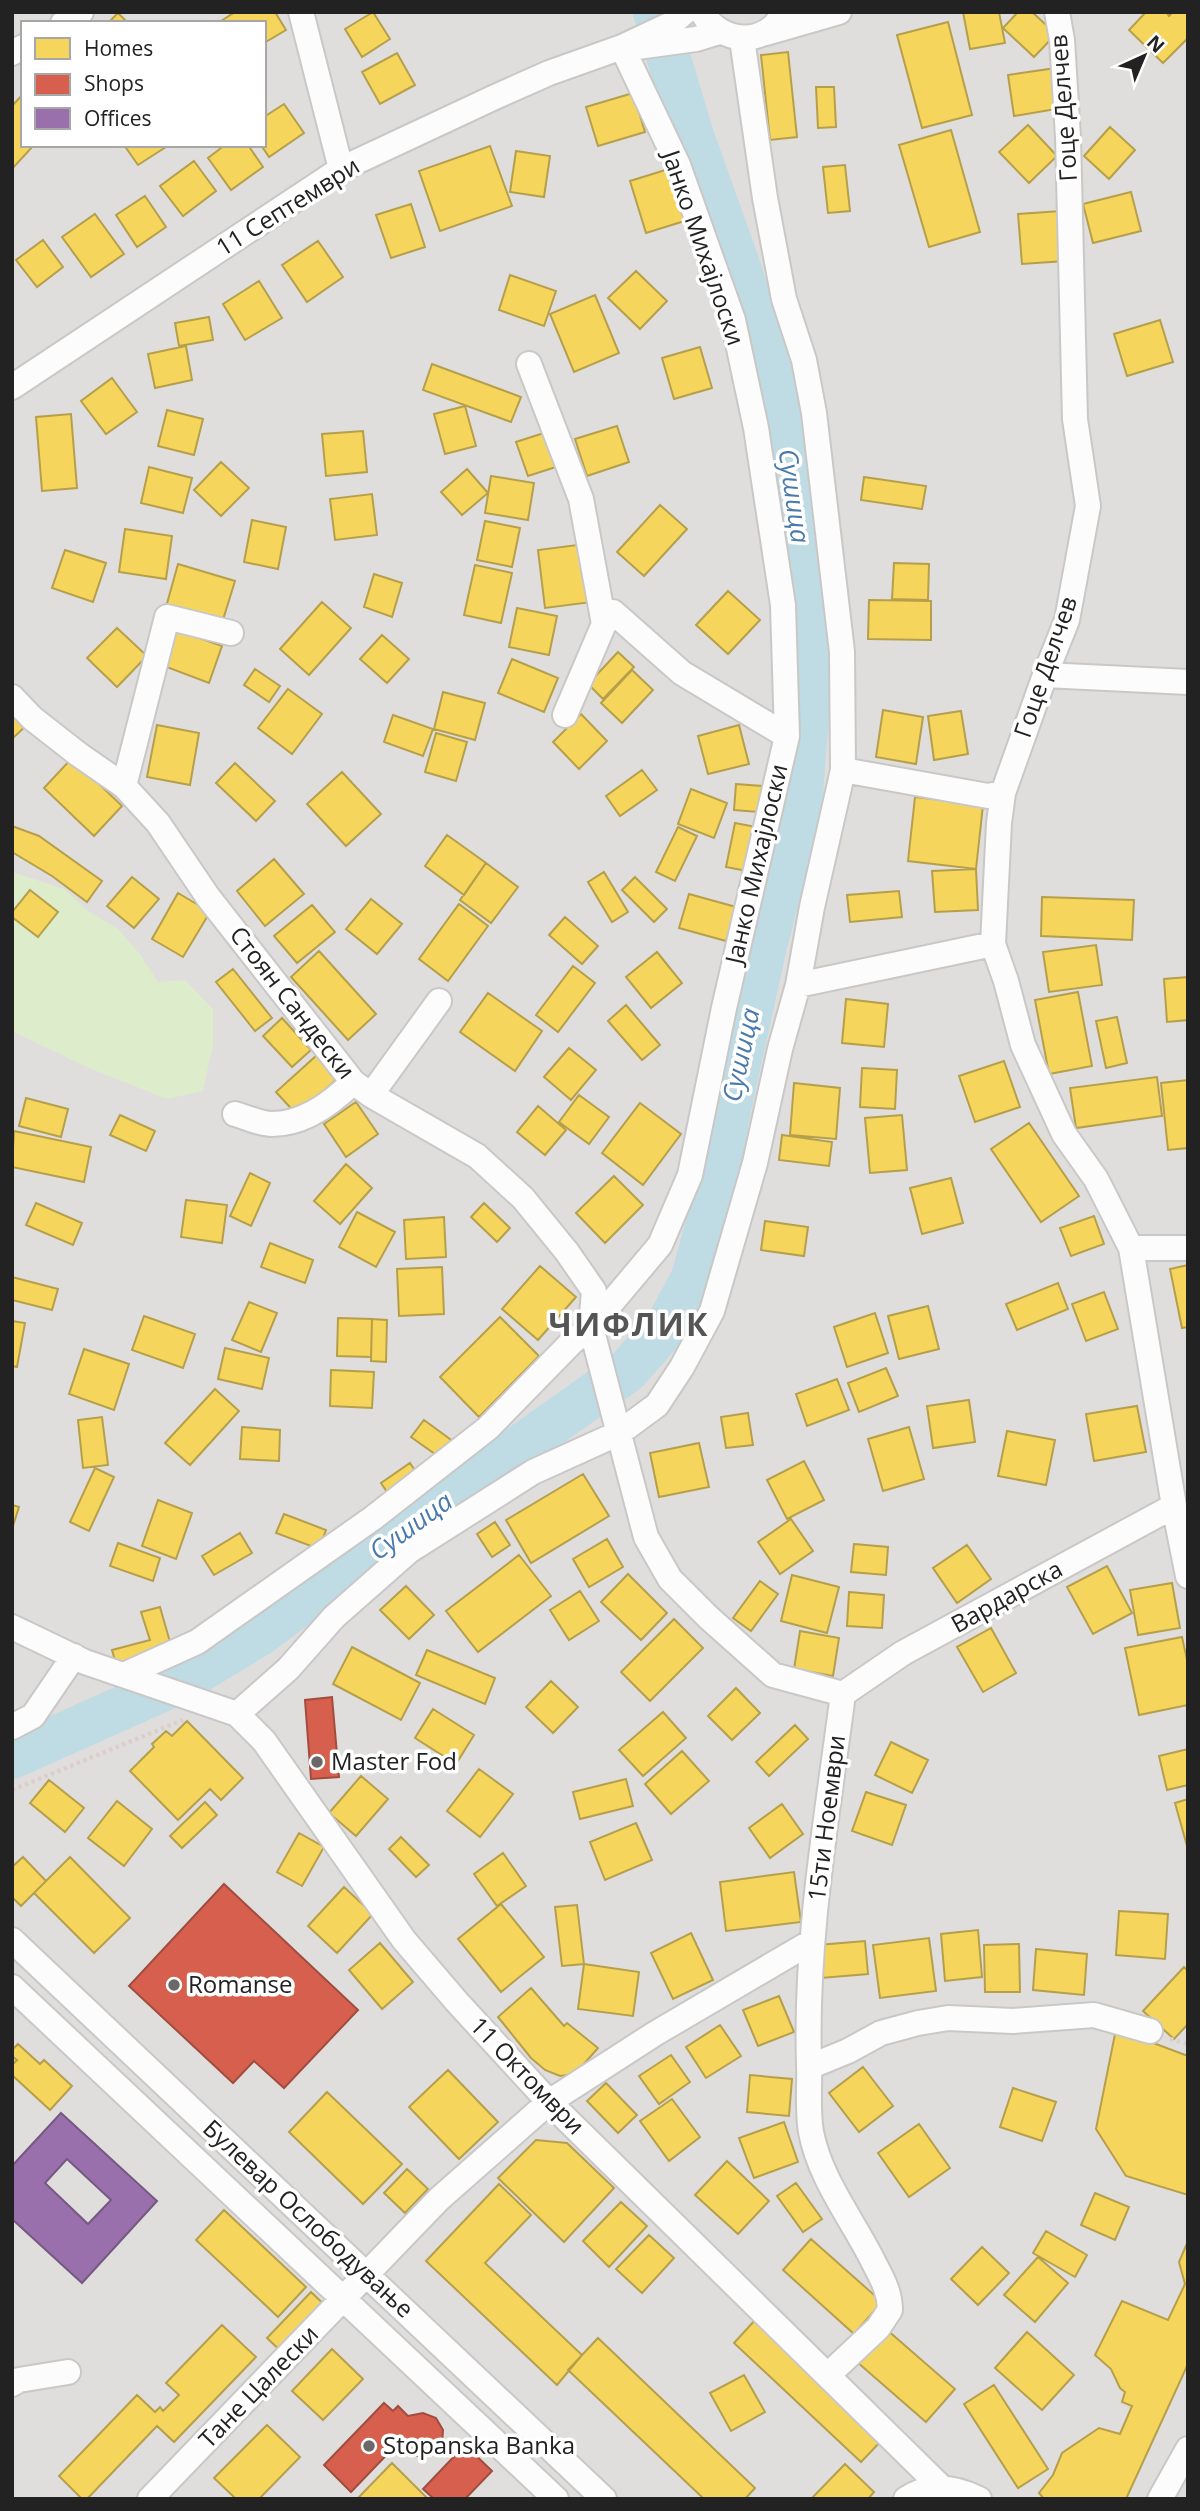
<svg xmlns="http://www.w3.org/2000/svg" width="1200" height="2511" font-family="'Open Sans',sans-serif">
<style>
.residential{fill:#dfdedc;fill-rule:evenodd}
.grass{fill:#ddeccb}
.parking{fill:#e0dfde}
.homes{fill:#f6d55c;stroke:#b69f4b;stroke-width:2}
.shops{fill:#d6604d;stroke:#a04d40;stroke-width:2}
.offices{fill:#9970ab;stroke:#755982;stroke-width:2;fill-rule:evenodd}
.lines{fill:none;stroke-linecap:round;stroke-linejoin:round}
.river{stroke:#bfdbe3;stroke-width:44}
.minor-casing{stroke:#c9c8c7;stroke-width:28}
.path{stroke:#dccecd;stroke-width:4.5;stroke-dasharray:3.5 3.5;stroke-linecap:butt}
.minor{stroke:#fdfcfc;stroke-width:24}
.poi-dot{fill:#6a6968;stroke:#fff;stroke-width:2.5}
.labels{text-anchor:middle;stroke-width:7;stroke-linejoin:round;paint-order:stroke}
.street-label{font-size:24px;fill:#222;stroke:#fff}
.poi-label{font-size:24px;fill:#222;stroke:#fff;text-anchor:start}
.water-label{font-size:26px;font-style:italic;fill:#4a7aab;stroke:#fff}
.district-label{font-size:32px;font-weight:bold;letter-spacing:2px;fill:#555;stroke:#fff}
</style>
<rect width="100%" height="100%" fill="#f0eeeb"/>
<path class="residential" d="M12 12H1188V2499H12ZM23 23H264V145H23Z"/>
<path class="grass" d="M12 872 64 889 88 911 118 929 139 953 158 982 185 980 213 1009V1044L203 1091 167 1099 89 1068 12 1031Z"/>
<path class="parking" d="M506 2471 536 2499H480Z"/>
<path class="homes" d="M235 12H275L286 30 264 43V23H218Z
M373 12 390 39 362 57 345 29Z
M963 12H999L1005 43 970 49Z
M1018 12H1032L1056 34 1034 57 1003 28Z
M1146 12H1166L1169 16 1173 12H1188V38L1163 63 1129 30Z
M118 13 128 23H108Z
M948 22 972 115 922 128 897 35Z
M788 52 797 137 770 140 761 55Z
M397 53 415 85 380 104 362 72Z
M1056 68 1062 108 1014 116 1008 75Z
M816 87H834L836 127 818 128Z
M633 93 645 132 598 146 586 107Z
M23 94V145H34L12 169V106Z
M284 104 304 133 269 157 261 145H264V117Z
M1028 125 1057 156 1029 183 999 152Z
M1110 127 1135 150 1109 179 1084 156Z
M951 130 980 232 929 247 899 145Z
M124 145H169L138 165Z
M225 145H248L263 167 231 190 208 158Z
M490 146 512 206 440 231 419 171Z
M516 151 550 156 544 197 510 192Z
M194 161 216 191 183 216 160 186Z
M845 165 850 211 828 213 823 167Z
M675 167 691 219 646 233 630 181Z
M1131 192 1141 231 1093 243 1083 204Z
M145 196 166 227 137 247 116 215Z
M411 204 425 247 391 258 376 215Z
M1061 211 1065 261 1022 264 1018 214Z
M95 214 124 254 91 277 62 237Z
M43 240 63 267 37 287 16 260Z
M318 241 343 277 307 302 282 265Z
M636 271 667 301 640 329 608 298Z
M510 275 556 291 544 326 499 310Z
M259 281 282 318 245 340 223 304Z
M595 295 619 353 574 372 550 314Z
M209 317 213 340 179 346 175 323Z
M1160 320 1173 362 1127 376 1114 334Z
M186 346 192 380 155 388 148 354Z
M700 347 712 388 674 399 662 358Z
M432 364 521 397 511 422 423 390Z
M112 378 137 412 106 434 81 401Z
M465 406 476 446 445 454 434 414Z
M167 410 203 419 194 455 158 446Z
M71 414 77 488 42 491 36 417Z
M617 426 629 462 587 476 575 439Z
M553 430 565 464 528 476 516 442Z
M363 431 367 472 326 476 322 434Z
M221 462 249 488 221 516 194 490Z
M149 467 192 478 183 513 141 503Z
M467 469 488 493 462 515 441 492Z
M491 476 534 483 528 520 485 513Z
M864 477 926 486 922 509 861 500Z
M372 494 377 535 335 540 330 499Z
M660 505 687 529 644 576 617 552Z
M252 520 286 527 278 569 244 562Z
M485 521 520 528 512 567 477 560Z
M125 529 172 536 166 579 119 572Z
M585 544 592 602 545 608 538 550Z
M65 550 106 563 93 602 52 588Z
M894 563 929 564 928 600 892 599Z
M178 564 235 581 222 623 166 607Z
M475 565 512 573 501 623 464 615Z
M374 574 402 583 392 617 364 607Z
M728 591 760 620 728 654 696 625Z
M869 600 931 601V640L868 639Z
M322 602 351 628 309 675 280 649Z
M517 608 557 616 549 655 509 647Z
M117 628 147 656 117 687 87 658Z
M177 630 222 646 209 683 164 666Z
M382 635 409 659 387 683 360 659Z
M618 652 634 667 603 699 588 684Z
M512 659 558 678 544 712 498 693Z
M255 669 280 686 269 702 244 685Z
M632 670 653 690 622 723 601 703Z
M288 689 322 714 292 754 258 728Z
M443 692 485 703 475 740 434 729Z
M12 706 29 723 12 739Z
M883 710 923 717 916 764 876 757Z
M961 711 968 754 934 760 928 716Z
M581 714 607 741 579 769 553 742Z
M393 715 433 729 423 756 384 742Z
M157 725 199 733 190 785 147 777Z
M739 725 749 764 708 774 698 736Z
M436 733 467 742 456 781 425 772Z
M72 758 122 806 94 836 44 788Z
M235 763 275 801 256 821 216 783Z
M642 770 657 790 620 816 606 796Z
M342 772 381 814 346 846 307 804Z
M736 784 762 786 759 812 734 810Z
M691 789 727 803 714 838 678 824Z
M915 797 983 805 976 869 908 861Z
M735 823 756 827 747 871 726 867Z
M12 826 39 836 102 881 87 902 52 876 12 852Z
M678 827 697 836 675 881 656 872Z
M447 835 486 863 464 895 425 866Z
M274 859 304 894 265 926 237 891Z
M486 863 518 887 491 923 460 900Z
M976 869 978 910 935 912 932 871Z
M604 872 628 912 612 922 588 882Z
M132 877 159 899 134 928 107 906Z
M635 877 667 909 654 922 622 890Z
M30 890 58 912 38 937 12 917V912Z
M899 891 902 917 850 922 847 895Z
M178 893 210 912 183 957 152 939Z
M689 894 736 907 726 941 679 928Z
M1042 897 1134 900 1132 940 1041 936Z
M371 899 402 924 377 954 346 929Z
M459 904 488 926 448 981 419 959Z
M312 905 335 932 297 963 274 936Z
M565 917 598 946 582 964 549 935Z
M1096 945 1102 985 1049 992 1043 952Z
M319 951 376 1014 348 1040 291 977Z
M657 952 682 983 651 1008 626 977Z
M573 966 595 983 558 1032 536 1015Z
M233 969 272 1018 255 1031 216 982Z
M1188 977V1020L1167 1022 1164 979Z
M1078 992 1092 1066 1049 1074 1035 1000Z
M488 993 542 1031 515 1071 460 1032Z
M846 999 888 1004 884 1047 842 1043Z
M626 1005 660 1045 642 1060 608 1021Z
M1117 1017 1127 1063 1106 1068 1096 1021Z
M282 1018 311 1050 292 1067 263 1036Z
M569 1048 596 1070 571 1100 544 1077Z
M317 1055 338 1078 297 1115 276 1092Z
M1004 1061 1020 1107 975 1122 959 1076Z
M862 1068 897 1070 895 1109 860 1107Z
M1157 1077 1162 1116 1076 1128 1070 1088Z
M1188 1080V1148L1168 1150 1161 1083Z
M794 1083 840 1088 836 1139 790 1135Z
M579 1095 609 1117 589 1144 559 1122Z
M26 1098 68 1109 61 1137 19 1126Z
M356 1102 378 1134 346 1157 324 1124Z
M640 1103 681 1134 643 1185 602 1153Z
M538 1106 566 1130 545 1155 517 1132Z
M120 1115 155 1131 146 1151 110 1135Z
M902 1115 907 1170 870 1173 865 1118Z
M1029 1123 1079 1196 1041 1222 991 1149Z
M14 1131 91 1147 84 1182 12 1167Z
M782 1135 832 1142 829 1166 779 1160Z
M346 1164 372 1188 340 1224 314 1201Z
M250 1173 270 1183 251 1226 230 1216Z
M614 1176 643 1205 605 1243 576 1213Z
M951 1178 963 1223 922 1234 910 1188Z
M186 1200 227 1205 222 1243 181 1237Z
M36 1203 82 1223 73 1245 26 1225Z
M484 1203 510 1228 497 1242 471 1217Z
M357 1212 395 1232 376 1267 339 1247Z
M1094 1216 1104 1244 1071 1256 1060 1228Z
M444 1217 446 1257 406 1259 404 1220Z
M765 1221 808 1227 804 1256 761 1250Z
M270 1243 313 1260 305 1283 261 1267Z
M1188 1265V1327L1182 1328 1170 1269Z
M540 1266 576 1297 538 1340 502 1309Z
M442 1267 444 1314 399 1316 397 1269Z
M12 1277 58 1289 52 1310 12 1300Z
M1058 1283 1068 1309 1017 1330 1006 1304Z
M1104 1292 1118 1329 1086 1341 1072 1304Z
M249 1302 277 1313 261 1352 232 1340Z
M928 1306 939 1349 899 1359 888 1316Z
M875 1313 888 1353 847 1367 834 1327Z
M144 1316 195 1334 183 1368 132 1350Z
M500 1317 539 1356 479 1417 440 1377Z
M338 1318 372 1319 371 1357 337 1356Z
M372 1319 387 1320 386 1362 371 1361Z
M12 1321 25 1323 17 1367 12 1366Z
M225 1348 269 1358 262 1389 218 1379Z
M84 1349 129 1364 114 1410 69 1394Z
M886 1368 898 1396 859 1412 848 1383Z
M331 1370 374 1372 372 1408 330 1406Z
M837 1379 849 1410 807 1426 796 1394Z
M215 1389 239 1411 190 1465 165 1443Z
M969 1400 975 1442 933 1448 927 1406Z
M1137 1406 1146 1452 1094 1461 1086 1414Z
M748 1413 753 1445 726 1448 721 1417Z
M102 1417 108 1465 83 1468 78 1420Z
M424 1420 454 1442 442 1459 411 1437Z
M242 1427 280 1430 279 1461 240 1459Z
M909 1427 924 1479 883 1491 868 1439Z
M1007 1431 1055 1440 1046 1485 998 1476Z
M699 1443 709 1487 659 1497 650 1453Z
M804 1461 824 1500 787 1519 767 1480Z
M410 1463 418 1475 389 1495 381 1483Z
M95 1468 114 1477 89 1531 70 1522Z
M583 1474 609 1516 531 1563 506 1520Z
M158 1500 192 1513 176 1559 142 1546Z
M12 1505 19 1507 12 1529Z
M284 1514 326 1530 319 1549 276 1533Z
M791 1519 813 1551 780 1574 758 1542Z
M495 1522 510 1545 492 1557 477 1534Z
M240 1533 252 1553 214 1575 202 1556Z
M607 1539 623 1567 589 1587 573 1559Z
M118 1543 160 1558 153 1581 110 1566Z
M854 1544 888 1547 886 1575 851 1572Z
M967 1545 991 1579 957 1603 933 1568Z
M519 1555 551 1596 478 1652 446 1611Z
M1107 1566 1132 1613 1093 1634 1067 1587Z
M628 1574 667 1613 641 1640 601 1602Z
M792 1575 839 1587 827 1633 781 1621Z
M760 1581 778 1594 751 1631 733 1618Z
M1172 1583 1180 1628 1138 1635 1130 1590Z
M406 1586 434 1615 409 1639 380 1610Z
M580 1591 599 1621 569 1640 550 1610Z
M849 1592 884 1595 882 1628 847 1626Z
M160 1607 172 1649 116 1664 112 1650 150 1640 141 1612Z
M674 1619 703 1648 650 1701 621 1672Z
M991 1628 1016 1673 983 1692 957 1647Z
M800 1631 839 1638 833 1676 794 1669Z
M1182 1637 1188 1664V1705L1139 1715 1125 1648Z
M352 1647 420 1683 401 1720 333 1684Z
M427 1650 495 1678 485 1704 416 1675Z
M551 1681 578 1707 553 1733 526 1707Z
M736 1688 760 1713 732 1740 708 1716Z
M433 1709 474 1735 456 1764 415 1738Z
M663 1712 686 1738 643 1776 619 1750Z
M187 1721 243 1778 221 1800 210 1789 178 1820 130 1771 154 1747 152 1744 166 1731 172 1736Z
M795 1725 808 1739 769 1776 756 1762Z
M891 1742 928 1760 912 1793 875 1775Z
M1188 1749V1785L1167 1790 1159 1756Z
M682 1751 709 1781 671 1814 645 1784Z
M479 1769 513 1794 480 1837 447 1811Z
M361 1776 388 1799 356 1836 329 1813Z
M626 1779 633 1806 580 1819 573 1792Z
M49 1780 84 1808 65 1832 30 1803Z
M866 1792 906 1805 892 1845 852 1831Z
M1188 1799V1846H1187L1175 1803Z
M117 1801 152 1829 124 1866 88 1838Z
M205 1802 217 1815 182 1848 170 1836Z
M782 1804 803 1834 770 1858 749 1828Z
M636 1823 652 1860 605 1880 590 1842Z
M299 1833 324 1847 302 1886 277 1872Z
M401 1837 429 1865 416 1877 389 1849Z
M503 1853 526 1886 497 1906 474 1874Z
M23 1857 46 1881 21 1906 12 1897V1867Z
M70 1857 130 1918 94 1953 34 1893Z
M794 1872 801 1922 726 1931 720 1882Z
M344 1887 373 1914 337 1953 308 1926Z
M501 1904 544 1957 501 1992 458 1939Z
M577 1905 584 1964 562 1966 555 1907Z
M1119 1911 1168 1914 1165 1959 1116 1955Z
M978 1930 982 1977 945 1981 941 1934Z
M691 1933 713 1980 673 1999 651 1953Z
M929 1938 936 1991 880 1998 873 1945Z
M865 1941 868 1974 821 1978 818 1945Z
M380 1943 413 1982 382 2009 349 1970Z
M1019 1944 1020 1992H985L984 1945Z
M1036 1949 1087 1954 1084 1995 1033 1990Z
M584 1964 639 1972 633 2016 578 2009Z
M1184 1967 1188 1971V2024L1174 2039 1143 2011Z
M531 1988 564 2026 567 2023 598 2048 575 2074 560 2076 545 2070 531 2058 498 2017Z
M779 1996 794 2032 758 2046 743 2010Z
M720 2025 741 2056 706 2078 686 2047Z
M1116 2029 1188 2056V2195L1126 2176 1096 2129Z
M18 2044 40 2064 44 2060 72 2086 50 2110 12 2075V2065L17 2060 12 2056V2050Z
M671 2055 690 2082 659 2104 639 2076Z
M863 2067 893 2106 859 2132 829 2093Z
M448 2070 498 2122 459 2159 409 2107Z
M750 2075 792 2079 789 2116 747 2112Z
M606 2083 637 2115 618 2133 587 2101Z
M1013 2088 1056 2102 1042 2141 1000 2127Z
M327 2092 402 2164 363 2204 289 2132Z
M672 2099 700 2137 669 2161 640 2121Z
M784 2122 798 2162 754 2178 739 2138Z
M919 2124 950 2168 909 2197 878 2153Z
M536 2140 567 2143 614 2188 564 2242 498 2178Z
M727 2161 769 2201 738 2234 695 2195Z
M407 2169 428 2189 405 2213 384 2193Z
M796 2183 822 2219 803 2232 777 2196Z
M499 2184 531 2215 485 2263 582 2355 557 2385 426 2261Z
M1095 2193 1129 2207 1115 2240 1081 2225Z
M621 2202 647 2226 609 2267 583 2241Z
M224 2210 306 2287 278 2317 196 2240Z
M1046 2231 1087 2255 1075 2277 1033 2253Z
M649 2235 674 2258 642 2293 616 2269Z
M811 2239 882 2302 854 2334 783 2270Z
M1188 2241V2364L1126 2499H1044L1039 2493 1053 2475 1062 2453 1099 2428 1120 2434 1132 2406 1122 2402 1125 2392 1120 2388 1111 2369 1095 2355 1122 2301 1168 2320 1185 2284 1179 2262Z
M982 2247 1009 2273 978 2305 951 2279Z
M1038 2257 1068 2283 1035 2322 1004 2295Z
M311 2292 330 2310 286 2356 267 2338Z
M756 2319 883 2439 861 2462 734 2343Z
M222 2325 256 2357 174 2442 157 2426 87 2499H82L59 2476 137 2395 155 2412 160 2407 163 2411 179 2395 166 2383Z
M886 2329 955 2389 926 2422 857 2362Z
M1027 2332 1074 2375 1042 2410 995 2368Z
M598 2338 755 2488 745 2499H704L568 2370Z
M332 2349 363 2379 323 2420 292 2391Z
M744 2375 765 2412 731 2431 710 2393Z
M994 2385 1048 2469 1018 2488 964 2404Z
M267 2425 300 2457 259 2499H236L214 2478Z
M392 2463 428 2499H357Z
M845 2464 874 2492 868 2499H811Z"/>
<path class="shops" d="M332 1697 339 1777 311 1779 305 1700Z
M224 1884 358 2010 284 2088 254 2061 233 2083 129 1986Z
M384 2403 393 2411 398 2406 408 2416 423 2413 436 2418 443 2430 442 2443 433 2454 421 2457 410 2454 398 2443 351 2492 324 2465Z
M465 2445 492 2471 465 2499H434L423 2489Z"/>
<path class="offices" d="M61 2113 157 2201 82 2283 12 2219V2166ZM67 2159 111 2200 88 2224 45 2183Z"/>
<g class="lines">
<path class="river" d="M12 1757 180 1682 258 1635 344 1571 627 1371 667 1326 693 1278 710 1215 729 1109 764 950 800 808 811 663 806 581 783 418 742 276 692 136 655 12"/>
<defs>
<path id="minor" d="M301 12 341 169
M702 12C720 44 766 48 784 12
M1057 12 1062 40 1068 137 1075 419 1088 506 1067 620 1045 675 1003 793 999 823 993 944 1006 981 1023 1045 1064 1134 1096 1179 1131 1248 1174 1506 1188 1576
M63 23 81 12
M766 33 839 12
M637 47 696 39 719 32
M12 53 23 47
M529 364 581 499 604 624
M12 387 341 169 495 97 549 73 622 47 671 24 685 12
M1045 675 1188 682
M12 697 32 718 78 754 124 786 158 823 208 897 353 1082 371 1095 477 1156 523 1198 567 1252 594 1291 591 1327 646 1537 670 1579 708 1617 773 1675 843 1694
M565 715 604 624 613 612 682 673 787 736
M843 770 988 796 1003 793
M124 786 167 617 231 633
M798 985 993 944
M371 1095 439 1001
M235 1114C246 1117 260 1124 272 1124 303 1124 332 1103 353 1082
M1131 1248H1188
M12 1627 85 1662 237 1714 264 1741 404 1940 457 2002 549 2102 941 2487
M126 1674 197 1642 373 1518 488 1428 571 1343 591 1327 660 1245 690 1175 724 1008 787 736 783 605 756 428 733 320 678 165 622 47
M843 1694 903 1653 1174 1506
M237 1714 288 1669 334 1617 409 1551 533 1472 619 1433 657 1405 682 1367 712 1311 755 1163 780 1049 798 985 812 907 843 770 842 652 814 413 804 360 784 299 765 198 742 39
M12 1727 33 1716 74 1656
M12 1940 604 2499
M12 1987 556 2499
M809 2067 848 2051 881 2033 918 2023 948 2018 1013 2021 1094 2015 1150 2031
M828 2375 878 2328 890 2310C890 2291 881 2277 873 2261 852 2219 820 2179 811 2132 807 2109 810 2087 809 2064 805 1940 827 1817 843 1694
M12 2384 19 2380 68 2372
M150 2499 439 2199 549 2102 656 2033 811 1942
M906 2499C930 2483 955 2487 979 2499
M1160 2499 1188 2449"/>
</defs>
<use href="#minor" class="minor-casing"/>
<path class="path" d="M12 1790 183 1720
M1170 2039 1188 2044"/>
<use href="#minor" class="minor"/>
</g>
<g class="poi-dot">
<circle cx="317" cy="1762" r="7"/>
<circle cx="174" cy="1985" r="7"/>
<circle cx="369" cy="2446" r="7"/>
</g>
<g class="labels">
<g class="street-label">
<text transform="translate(1064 108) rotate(-94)" y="8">Гоце Делчев</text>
<text transform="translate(288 207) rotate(-32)" y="8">11 Септември</text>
<text transform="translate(703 248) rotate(71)" y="8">Јанко Михајлоски</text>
<text transform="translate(1046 667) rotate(-71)" y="8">Гоце Делчев</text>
<text transform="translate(757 864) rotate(-77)" y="8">Јанко Михајлоски</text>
<text transform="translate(292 1003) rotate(52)" y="8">Стоян Сандески</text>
<text transform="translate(1007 1597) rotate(-29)" y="8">Вардарска</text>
<text transform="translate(827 1818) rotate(-83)" y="8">15ти Ноември</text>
<text transform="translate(527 2076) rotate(46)" y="8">11 Октомври</text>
<text transform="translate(308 2219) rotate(43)" y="8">Булевар Ослободување</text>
<text transform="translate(259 2387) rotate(-46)" y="8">Тане Цалески</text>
</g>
<g class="poi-label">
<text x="331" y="1770">Master Fod</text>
<text x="188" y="1993">Romanse</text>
<text x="383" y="2454">Stopanska Banka</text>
</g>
<g class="water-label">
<text transform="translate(794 496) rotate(82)" y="9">Сушица</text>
<text transform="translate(741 1055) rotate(-78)" y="9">Сушица</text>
<text transform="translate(411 1526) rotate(-36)" y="9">Сушица</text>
</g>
<g class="district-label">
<text x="629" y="1336">ЧИФЛИК</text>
</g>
</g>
<rect width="1200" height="2511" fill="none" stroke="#222222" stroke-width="28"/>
<rect x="21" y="21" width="245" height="126" fill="#ffffff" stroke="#a7a7a7" stroke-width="2"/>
<rect x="35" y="38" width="35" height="21" fill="#f6d55c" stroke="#a7a7a7" stroke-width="2"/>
<text x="84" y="56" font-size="21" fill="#222222">Homes</text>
<rect x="35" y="74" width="35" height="21" fill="#d6604d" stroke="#a7a7a7" stroke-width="2"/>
<text x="84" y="91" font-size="21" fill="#222222">Shops</text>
<rect x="35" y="108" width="35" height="21" fill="#9970ab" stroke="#a7a7a7" stroke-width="2"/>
<text x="84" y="126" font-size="21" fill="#222222">Offices</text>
<g transform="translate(1144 56) rotate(44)" stroke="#ffffff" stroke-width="5" paint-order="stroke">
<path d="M0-5L12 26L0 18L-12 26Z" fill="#222222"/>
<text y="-10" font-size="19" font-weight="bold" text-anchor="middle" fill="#222222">N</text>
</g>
</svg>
